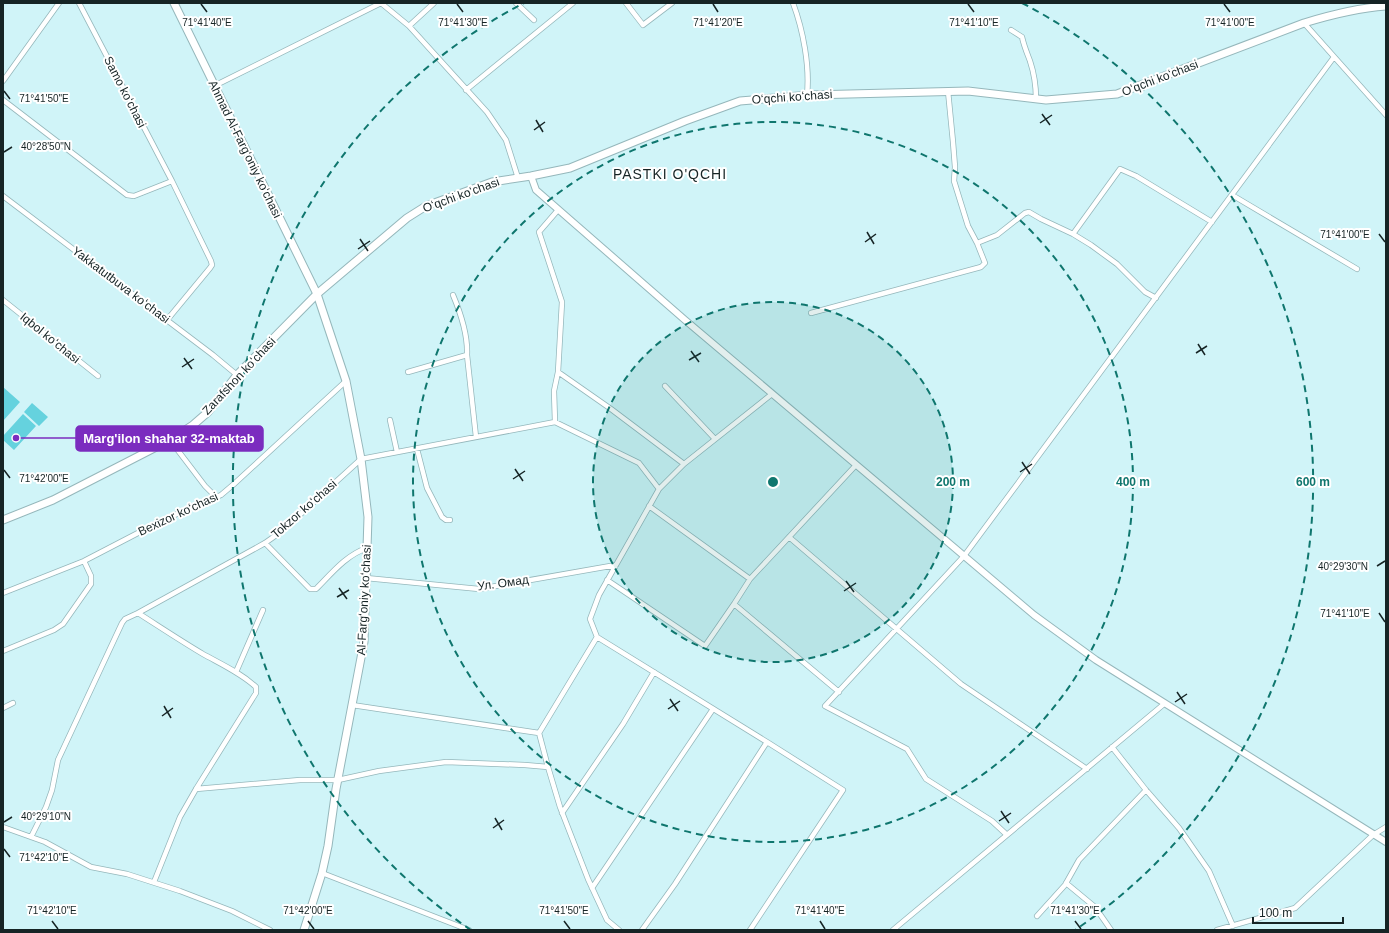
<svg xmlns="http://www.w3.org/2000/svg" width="1389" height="933" font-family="Helvetica,sans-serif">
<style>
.green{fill:#65d2de}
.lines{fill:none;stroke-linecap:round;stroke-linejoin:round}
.minor-casing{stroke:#95b7bb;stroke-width:6}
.tertiary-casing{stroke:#95b7bb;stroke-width:8}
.secondary-casing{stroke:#95b7bb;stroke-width:9}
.primary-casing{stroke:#95b7bb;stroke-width:9}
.minor{stroke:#fff;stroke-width:4.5}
.tertiary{stroke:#fff;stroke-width:6}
.secondary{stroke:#fff;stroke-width:7}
.primary{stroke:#fff;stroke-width:7}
.ticks{fill:none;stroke:#162425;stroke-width:1.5}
.ring{fill:none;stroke:#0f766e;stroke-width:2;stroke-dasharray:7 5}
.labels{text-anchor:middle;stroke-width:4;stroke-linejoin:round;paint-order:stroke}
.street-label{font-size:12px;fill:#162425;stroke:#fff}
.quarter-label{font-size:14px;letter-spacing:1px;fill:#162425;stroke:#fff}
.ticks-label{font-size:10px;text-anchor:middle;fill:#162425;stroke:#fff;stroke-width:4;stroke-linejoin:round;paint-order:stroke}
.centre{fill:#0f766e;stroke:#fff;stroke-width:2}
.ring-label{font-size:12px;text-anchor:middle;font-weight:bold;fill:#0f766e;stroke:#fff;stroke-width:4;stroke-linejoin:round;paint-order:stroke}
.leader{fill:none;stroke:#7b2cbf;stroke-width:1.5}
.callout-dot{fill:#7b2cbf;stroke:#fff;stroke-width:1.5}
.callout{fill:#7b2cbf;stroke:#7b2cbf;stroke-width:1.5}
.callout-label{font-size:13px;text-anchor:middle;font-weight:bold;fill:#fff}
</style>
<rect width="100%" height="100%" fill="#d0f4f8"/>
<path class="green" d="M3 387 20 402 3 421Z
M32 403 48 417 39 426 24 412Z
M23 414 36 426 14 450 3 440V436Z"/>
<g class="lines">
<defs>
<path id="minor" d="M79 3 172 181 211 261 212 265 210 268 167 320
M381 3 409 26 434 3
M516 3 534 20
M626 3 643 25 672 3
M793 3C803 30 810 66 807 95
M1304 23 1386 115
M409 26 487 112 506 140 518 178
M1011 30 1022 37C1024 46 1027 53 1030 61 1034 73 1036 86 1036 99
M3 81 59 3
M214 86 381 3
M466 90 573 3
M948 91 953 142 955 167 954 181 968 226 977 243 997 235 1025 213 1029 212 1041 219 1073 234 1091 245 1117 264 1145 292 1156 298
M3 100 127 195 134 196 172 181
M1232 195 1357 269
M3 196 213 355 237 375
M1073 234 1120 169 1136 176 1212 222
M3 300 98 376
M811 313 981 267 985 263 977 243
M467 355 476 437
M408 372 467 355C468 335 461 314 453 295
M558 372 562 302 539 232 558 210
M665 386 715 439
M390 420 397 452
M555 422 554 391 558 372 611 409 684 464
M170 440 205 486 216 497
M417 449 427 488 442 517 446 520H450
M649 506 750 579 856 465
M789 537 961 684 1087 769
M265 543 310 589H316C331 574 346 555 367 548
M366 578 479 589 616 565
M607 580 705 646 734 604 750 579
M3 593 84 561 163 520 221 495 234 484 346 381
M734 604 839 692
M138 613C160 627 181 641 203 654 221 664 241 673 256 687V693L196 789 180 817 154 882
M597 637 767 742
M3 651 54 630 63 624 91 584V576L84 561
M236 672 263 610
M352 705 539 733
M3 708 13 703
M1112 747 1146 790 1179 828 1209 871 1233 926
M548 767 560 807 588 879 607 920 619 930
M196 789 300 780H338L379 771 446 762 525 765 548 767 539 733 597 637 590 619 599 595 659 489 684 464 772 394
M562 813 623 724 654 672
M3 827 45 842 91 867 127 874 180 891 232 911 270 930
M1007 835 992 821 926 779 907 749 825 706 964 556 1334 57
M31 837 46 807 52 790 58 760 122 623 125 619 138 613 265 543 282 531 361 459 555 422 639 463 659 489
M322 873 469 930
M1066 883 1095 907 1111 930
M592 888 713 709
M1037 916 1065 885 1079 860 1146 790
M642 930 675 884 767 742 843 790 750 930
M893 930 1164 704
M1217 930 1295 908 1373 835 1386 827"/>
<path id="tertiary" d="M531 176 536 190 685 320 1034 615 1096 660 1386 842"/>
<path id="secondary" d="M3 520 53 500 170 440 193 425 208 412 237 375 317 294 407 218 426 206 492 182 531 176 570 168 685 121 740 101 810 95 968 91 1046 100 1117 94 1304 23C1330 15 1358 8 1386 6"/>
<path id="primary" d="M174 3 317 294 346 381 361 459 368 517 364 642 336 789 328 846 322 873 304 930"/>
</defs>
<use href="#minor" class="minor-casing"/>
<use href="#tertiary" class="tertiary-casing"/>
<use href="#secondary" class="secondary-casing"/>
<use href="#primary" class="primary-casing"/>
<use href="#minor" class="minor"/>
<use href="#tertiary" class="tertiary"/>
<use href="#secondary" class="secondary"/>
<use href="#primary" class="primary"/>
</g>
<path class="ticks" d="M201 4 207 12M457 4 463 12M713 4 718 12M968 4 974 12M1224 4 1230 12M4 91 10 99M1042 114 1050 125M536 120 543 132M1040 123 1052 115M534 130 545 122M4 152 12 147M867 232 874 244M1379 234 1385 242M360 239 368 251M865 242 876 234M358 249 370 241M1198 344 1205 355M691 351 699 362M1196 353 1207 346M184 358 192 369M689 360 701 353M182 367 194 359M1022 462 1030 474M515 469 523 481M4 470 10 478M1020 472 1032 464M513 479 525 471M1377 566 1385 561M846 581 854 592M339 588 347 599M844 591 856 583M337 597 349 590M1379 613 1385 622M1177 692 1185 704M670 699 678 711M1175 702 1187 694M164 706 171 718M668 709 680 701M162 716 173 708M1001 811 1009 823M495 818 502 830M999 821 1011 813M4 822 12 817M493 828 504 820M4 849 10 857M52 921 58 929M308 921 314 929M564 921 570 929M820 921 825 929M1075 921 1081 929"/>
<circle cx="773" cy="482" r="180" fill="#0f766e" fill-opacity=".12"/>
<g class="ring">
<circle cx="773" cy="482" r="180"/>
<circle cx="773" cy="482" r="360"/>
<path d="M471 930A540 540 0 0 1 524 3M1022 3A540 540 0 0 1 1075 930"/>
</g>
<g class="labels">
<g class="street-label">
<text transform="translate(1160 78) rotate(-21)" y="4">Oʻqchi koʻchasi</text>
<text transform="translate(125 92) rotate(63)" y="4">Samo koʻchasi</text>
<text transform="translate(792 97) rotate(-4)" y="4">Oʻqchi koʻchasi</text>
<text transform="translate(245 149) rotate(64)" y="4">Ahmad Al-Fargʻoniy koʻchasi</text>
<text transform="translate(461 195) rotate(-20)" y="4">Oʻqchi koʻchasi</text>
<text transform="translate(121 285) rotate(37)" y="4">Yakkatutbuva koʻchasi</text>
<text transform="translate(50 338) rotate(39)" y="4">Iqbol koʻchasi</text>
<text transform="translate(239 376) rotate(-47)" y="4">Zarafshon koʻchasi</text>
<text transform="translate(304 509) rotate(-41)" y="4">Tokzor koʻchasi</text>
<text transform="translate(178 514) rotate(-25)" y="4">Bexizor koʻchasi</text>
<text transform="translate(503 583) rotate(-8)" y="4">Ул. Омад</text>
<text transform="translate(364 600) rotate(-87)" y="4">Al-Fargʻoniy koʻchasi</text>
</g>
<g class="quarter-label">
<text x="670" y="179">PASTKI O'QCHI</text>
</g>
</g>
<g class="ticks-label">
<text x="207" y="26">71°41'40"E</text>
<text x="463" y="26">71°41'30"E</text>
<text x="718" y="26">71°41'20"E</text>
<text x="974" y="26">71°41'10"E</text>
<text x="1230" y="26">71°41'00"E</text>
<text x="44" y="102">71°41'50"E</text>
<text x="46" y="150">40°28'50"N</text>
<text x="1345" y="238">71°41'00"E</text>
<text x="44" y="482">71°42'00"E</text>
<text x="1343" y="570">40°29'30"N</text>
<text x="1345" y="617">71°41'10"E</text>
<text x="46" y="820">40°29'10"N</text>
<text x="44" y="861">71°42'10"E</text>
<text x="52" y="914">71°42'10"E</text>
<text x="308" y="914">71°42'00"E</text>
<text x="564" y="914">71°41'50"E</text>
<text x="820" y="914">71°41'40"E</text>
<text x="1075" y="914">71°41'30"E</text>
</g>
<circle cx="773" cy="482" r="6" class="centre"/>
<g class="ring-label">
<text x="953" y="486">200 m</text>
<text x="1133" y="486">400 m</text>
<text x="1313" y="486">600 m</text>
</g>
<path class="leader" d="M16 438L76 438"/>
<circle class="callout-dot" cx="16" cy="438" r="4"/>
<rect class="callout" x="76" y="426" width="187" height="25" rx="4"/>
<g class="callout-label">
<text x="169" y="443">Marg'ilon shahar 32-maktab</text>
</g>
<rect width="1389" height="933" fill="none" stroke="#162425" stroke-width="8"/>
<path d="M1253 917v6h90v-6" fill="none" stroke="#162425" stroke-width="2"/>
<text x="1259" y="917" font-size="12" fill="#162425" stroke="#ffffff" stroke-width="3" paint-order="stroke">100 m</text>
</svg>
